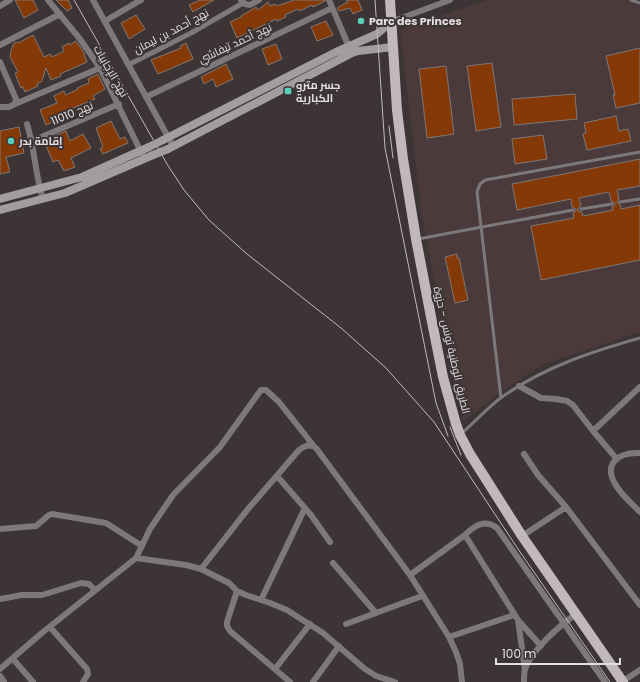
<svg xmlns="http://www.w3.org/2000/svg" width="640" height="682" font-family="Poppins,Cairo,sans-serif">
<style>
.built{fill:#4b3a3c}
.building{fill:#853907;stroke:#817873;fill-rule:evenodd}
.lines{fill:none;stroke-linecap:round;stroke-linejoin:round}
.service{stroke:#7c787b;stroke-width:3}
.pedestrian{stroke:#7c787b;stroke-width:5}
.minor{stroke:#7c787b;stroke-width:6}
.secondary{stroke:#a39ca0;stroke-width:8}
.primary{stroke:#c0b8bd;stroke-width:10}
.tram{stroke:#c2bbbb;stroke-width:1}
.secondary-bridge{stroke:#a39ca0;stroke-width:8}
.poi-dot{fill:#5bcebc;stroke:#3d3435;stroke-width:1.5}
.labels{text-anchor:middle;stroke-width:4;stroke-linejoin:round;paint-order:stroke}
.poi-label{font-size:11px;font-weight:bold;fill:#e4dede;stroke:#3d3435;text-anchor:start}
.street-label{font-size:11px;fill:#e4dede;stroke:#3d3435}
</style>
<rect width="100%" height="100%" fill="#3d3435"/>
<path class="built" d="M487 0H629L640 2V332L541 365 495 396 463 422 422 217 400 30Z"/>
<path class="building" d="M15 0H33L38 10 24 18Z
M56 0H68L72 8 67 11Z
M200 0H214L193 12 189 5Z
M294 0H325V1L313 7 312 5 300 11 298 9 285 15 286 17 277 21 276 19 237 38 230 22 241 17V16L256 7 258 10 268 2 270 6 275 4 277 6Z
M346 0H358L362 10 353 14 350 8 339 11 337 8 348 2Z
M136 15 145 29 129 39 121 23Z
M326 21 333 35 317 41 311 27Z
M33 35 44 57 51 54 52 57 64 51 62 47 69 43 70 45 76 41 85 54 84 55 87 62 60 74 61 76 51 80 46 68 42 81 37 84 38 86 25 92 23 87 21 88 18 81 15 73 18 72 10 57 11 50 14 43 17 42 18 43Z
M186 43 193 59 158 74 151 60 181 48 180 46Z
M276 44 282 59 268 65 262 49Z
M640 48V103L616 108 613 95H615L606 56Z
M492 63 501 127 476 131 467 66Z
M226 64 233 79 216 87 213 79 204 84 201 77Z
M446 66 454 134 427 138 419 69Z
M98 74 105 89 93 96 95 99 73 108 65 113 66 116 46 125 40 110 57 103 54 96 64 91 66 95 78 89 77 88 89 83 88 79Z
M575 94 577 119 514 125 512 99Z
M616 116 619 131 628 129 631 141 587 150 583 134 586 133 584 123Z
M111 121 120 139 125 137 128 143 103 154 100 149 103 147 96 128Z
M19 127 24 153 6 157 10 172 0 174V131Z
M66 131 70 141 83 134 91 148 71 158 75 167 64 171 58 160 53 162 44 141Z
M543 135 547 159 515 164 512 139Z
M640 159V186L617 190 619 199 617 202 620 205 621 209 640 205V260L541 280 531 226 574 218 573 213 576 211V209L572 207 571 199 517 210 512 184ZM609 192 611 201 615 203V205L612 207 613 210 583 216 582 212 578 211V208L581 206 579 198Z
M457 254V258H459L468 300 455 303 445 257Z"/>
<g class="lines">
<path class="service" d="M631 0 640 3
M620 202 640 199
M581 209 612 204
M418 239 573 210
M501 398 477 192 480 184 485 180 640 152
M461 434C475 422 488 407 502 397 544 367 591 352 640 338"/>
<path class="pedestrian" d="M128 65 191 33 243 3"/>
<path class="minor" d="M48 0 80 39 100 68 142 154
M93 0 173 146
M241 0 245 4 250 5 259 0
M329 0 349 47
M0 6 10 0
M105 21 141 0
M391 22 450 0
M0 45 60 14
M0 62 16 99 15 104 9 107H0
M146 97 332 8
M15 104 100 68
M27 124C35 149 35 175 43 199
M32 141 119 104
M519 386 541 398 556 399 567 401 573 405 593 431
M640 453C617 452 602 465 617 487 623 496 632 504 640 512
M524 454 538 475 566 507
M616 458 593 431 640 387
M277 476 311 515 330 542
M0 529 36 526 49 515 52 514 106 523 142 546
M465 535C475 525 485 519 497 528L605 682
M522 536 566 507 640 605
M136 558 186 565 201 569 229 583 237 591 246 595 270 603 287 610 323 633 365 669 376 676 395 682
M333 563 376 613
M201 569 248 509 299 450C304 446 310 443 316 448L410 575 449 637 456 652 460 664 462 682
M410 575 465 535 518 620 541 646
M237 591 227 622V626L230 631 290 682
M0 599 22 595H42L81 583 89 584 95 590
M261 600 305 508
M518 620 525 670
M346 624 422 596
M50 627 87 669 88 674 83 682
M449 637 514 615
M13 659 33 682
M0 669 43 632 136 558 150 529 173 495 220 447 261 390H266L279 402 313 445
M275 669 310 624
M0 676 4 682
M623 681 640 670
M313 682 339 646
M524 682C524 678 524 673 525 669 532 650 559 626 576 614"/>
<path class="secondary" d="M163 140 336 52 377 34 391 22
M168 149 352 53 358 51 393 47
M0 199 82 177 149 147
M0 210 65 193 153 155"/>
<path class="primary" d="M390 0 397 110 403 159 416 239 432 322 443 377 456 424 460 435 470 454 522 536 623 682"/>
<path class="tram" d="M74 0 167 164 184 190 209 220 247 254 341 328 386 368 434 422 518 549 610 682
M375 0 385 148 436 403 448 436
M389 126 393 158
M450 427 461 455"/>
<path class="secondary-bridge" d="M149 147 163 140
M153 155 168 149"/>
</g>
<g class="poi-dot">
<circle cx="361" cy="21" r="4"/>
<rect x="284" y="87" width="8" height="8" rx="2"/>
<circle cx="11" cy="141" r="4"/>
</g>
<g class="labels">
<g class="poi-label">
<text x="369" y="25">Parc des Princes</text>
<text x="296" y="89">جسر مترو<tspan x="296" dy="13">الكبارية</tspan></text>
<text x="19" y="145">إقامة بدر</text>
</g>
<g class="street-label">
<text transform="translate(171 31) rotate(-28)" y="4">نهج أحمد بن ليمان</text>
<text transform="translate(235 43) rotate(-25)" y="4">نهج أحمد تيفاشي</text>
<text transform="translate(111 71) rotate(60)" y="4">نهج الإجابيات</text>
<text transform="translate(72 113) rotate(-23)" y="4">نهج 11010</text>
<text transform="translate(452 350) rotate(77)" y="4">الطريق الوطنية تونس - حزوة</text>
</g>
</g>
<path d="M496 658v6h124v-6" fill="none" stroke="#e4dede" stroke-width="2"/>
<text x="502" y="658" font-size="12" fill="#e4dede" stroke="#3d3435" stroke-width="3" paint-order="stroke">100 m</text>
</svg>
